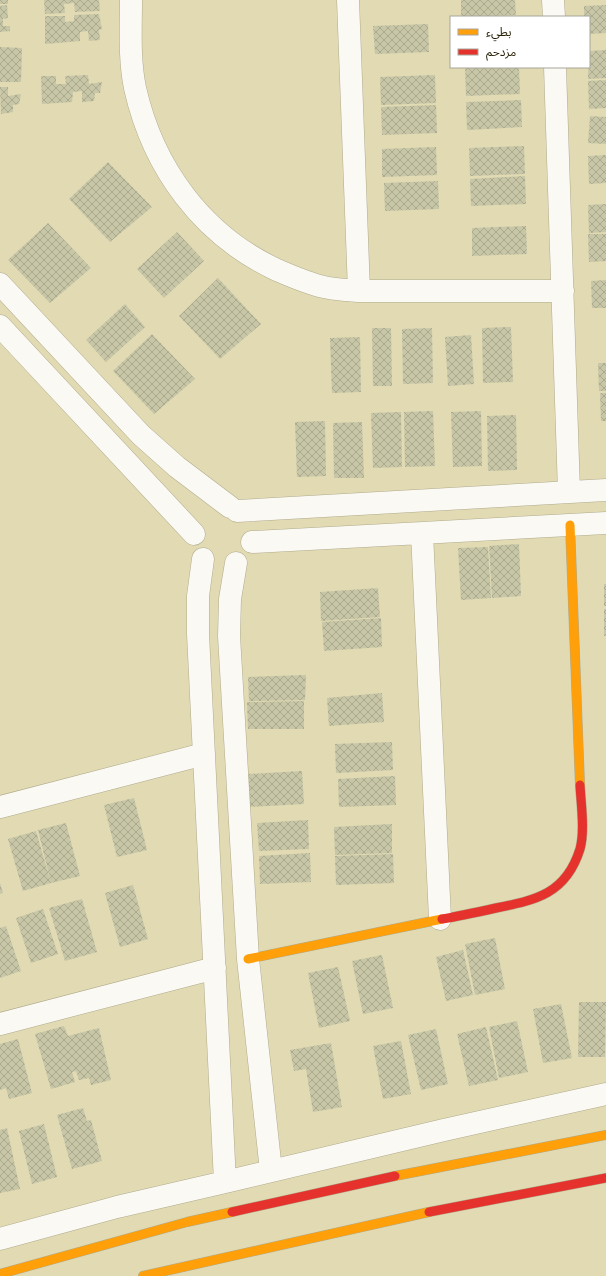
<svg xmlns="http://www.w3.org/2000/svg" width="606" height="1276" font-family="Barlow,'Noto Sans Arabic',sans-serif">
<style>
.building{fill:url(#building-cross-hatch)}
.lines{fill:none;stroke-linecap:round;stroke-linejoin:round}
.street-casing{stroke:#b0ab8c;stroke-width:23}
.slow-casing{stroke:#b0ab8c;stroke-width:10}
.jam-casing{stroke:#b0ab8c;stroke-width:10}
.street{stroke:#faf9f4;stroke-width:22}
.slow{stroke:#ff9f0a;stroke-width:9}
.jam{stroke:#e5322d;stroke-width:9}
</style>
<defs>
<pattern id="building-cross-hatch" width="8" height="8" patternUnits="userSpaceOnUse"><rect width="8" height="8" fill="#c7c7a8"/><path d="M0 0l8 8M0 8l8-8" fill="none" stroke="#abaa8f"/></pattern>
</defs>
<rect width="100%" height="100%" fill="#e1dab3"/>
<path class="building" d="M0 0H8V4H0Z
M44 0H99L100 11 75 12 74 3 64 4 65 13 45 14Z
M461 0H515L516 15 461 17Z
M7 5 8 18 3 19V26H10V31L0 32V6Z
M606 5V33L589 34V17H584V6Z
M99 14 102 29 99 30 100 40 89 41 88 31 80 32V41L45 44V16H65V22L74 21V15Z
M428 24 429 52 375 54 373 26Z
M0 47 22 48 21 82H0Z
M606 50V78L588 79 589 51Z
M498 67H519L520 94 466 96 465 68Z
M88 75 89 84 102 82 100 93H95L94 101 82 102V91L73 92 72 102 42 104 41 76H56V84H66L65 76Z
M435 75 436 103 381 105 380 77Z
M606 80V108L589 109 588 81Z
M0 87H8V96L21 94 19 104 13 105V112L1 114Z
M521 100 522 127 467 130 466 102Z
M436 105 437 133 382 135 381 107Z
M590 116 606 117V144L588 143Z
M524 146 525 174 470 176 469 148Z
M436 147 437 175 382 177V149Z
M606 155V183L589 184 588 156Z
M108 162 152 207 110 242 69 199Z
M525 176 526 204 471 206 470 179Z
M438 181 439 209 385 211 384 183Z
M606 204V232L589 233 588 205Z
M48 223 91 268 50 303 8 260Z
M526 226 527 254 472 256V228Z
M177 232 204 261 164 298 137 269Z
M588 234H606V261L589 262Z
M218 278 261 324 220 359 179 316Z
M606 280V308H592L591 281Z
M125 304 145 327 106 362 86 340Z
M511 327 513 382 483 383 482 328Z
M372 328H391L392 386H373Z
M432 328 433 383 403 384 402 329Z
M152 334 195 379 154 414 113 371Z
M471 335 474 384 448 386 445 337Z
M360 337 361 392 332 393 330 338Z
M598 363H606V391H599Z
M600 393H606V421H601Z
M433 411 435 466 405 467 404 412Z
M481 411 482 466 453 467 451 412Z
M401 412 402 467 373 468 371 413Z
M516 415 517 470 488 471 487 416Z
M325 421 326 476 297 477 295 422Z
M362 422 364 478H334L333 423Z
M519 544 521 596 492 598 489 546Z
M488 547 491 598 461 600 458 548Z
M604 584H606V606H604Z
M378 588 380 617 321 621 320 592Z
M604 609H606V636H604Z
M381 618 382 647 324 651 322 622Z
M306 675 305 700 249 701 248 677Z
M382 693 384 722 329 726 327 698Z
M304 701V729H248L247 702Z
M392 742 393 770 336 773 335 744Z
M302 771 304 804 249 807 248 774Z
M395 776 396 805 339 807 338 779Z
M134 798 147 850 117 857 104 805Z
M308 820 309 849 259 851 257 823Z
M66 823 80 876 51 883 38 830Z
M392 824V853L335 855 334 827Z
M36 831 51 883 23 891 8 839Z
M310 853 311 882 260 884 259 856Z
M393 854 394 883 336 885 335 856Z
M0 883 3 893 0 894Z
M133 885 148 939 120 947 105 893Z
M82 899 97 952 65 961 49 908Z
M43 909 58 954 31 963 16 918Z
M6 926 21 971 0 978V928Z
M495 938 505 989 475 995 465 944Z
M463 950 473 995 446 1001 436 957Z
M382 955 393 1008 363 1014 352 961Z
M338 967 350 1021 319 1028 308 973Z
M579 1002H606L605 1057H578Z
M561 1004 572 1058 543 1063 533 1009Z
M517 1021 528 1072 499 1078 489 1027Z
M64 1026 68 1036 99 1028 111 1080 91 1085 89 1078 79 1080 76 1071 72 1072 75 1082 51 1089 35 1034Z
M486 1027 498 1080 469 1086 457 1034Z
M436 1029 448 1084 421 1090 408 1035Z
M18 1039 32 1093 9 1099 6 1088 0 1090V1044Z
M401 1041 411 1094 383 1099 373 1046Z
M331 1043 342 1107 313 1112 306 1069 294 1071 290 1050Z
M83 1108 87 1121 91 1120 102 1161 72 1169 57 1115Z
M44 1124 57 1177 32 1184 19 1131Z
M7 1128 20 1189 0 1193V1130Z"/>
<g class="lines">
<defs>
<path id="street" d="M131 0C131 29 129 59 135 88 153 168 202 235 277 270 294 277 311 285 329 288 339 290 349 290 359 291H563
M348 0 359 291
M553 0 554 17
M555 67 569 492
M0 284 141 435 177 467 230 507
M0 326 194 534
M237 511 606 490
M422 533 440 919
M252 542 606 523
M203 559 198 596V634L225 1182
M236 563 230 599 229 636 248 959 271 1171
M0 807 204 754
M0 1024 215 968
M0 1239 117 1207 225 1182 444 1130 606 1094"/>
<path id="slow" d="M570 525 580 785
M248 959 442 919
M395 1176 606 1135
M0 1274 187 1222 232 1212
M143 1276 429 1212"/>
<path id="jam" d="M442 919C460 916 478 912 496 908 536 900 566 894 580 849 585 831 581 804 580 785
M232 1212 395 1176
M429 1212 606 1178"/>
</defs>
<use href="#street" class="street-casing"/>
<use href="#slow" class="slow-casing"/>
<use href="#jam" class="jam-casing"/>
<use href="#street" class="street"/>
<use href="#slow" class="slow"/>
<use href="#jam" class="jam"/>
</g>
<rect x="450" y="16" width="140" height="52" fill="#ffffff" stroke="#a8a59a"/>
<rect x="458" y="29" width="20" height="6" fill="#ff9f0a" stroke="#a8a59a"/>
<text x="486" y="36" font-size="12" fill="#251f03">بطيء</text>
<rect x="458" y="49" width="20" height="6" fill="#e5322d" stroke="#a8a59a"/>
<text x="486" y="56" font-size="12" fill="#251f03">مزدحم</text>
</svg>
